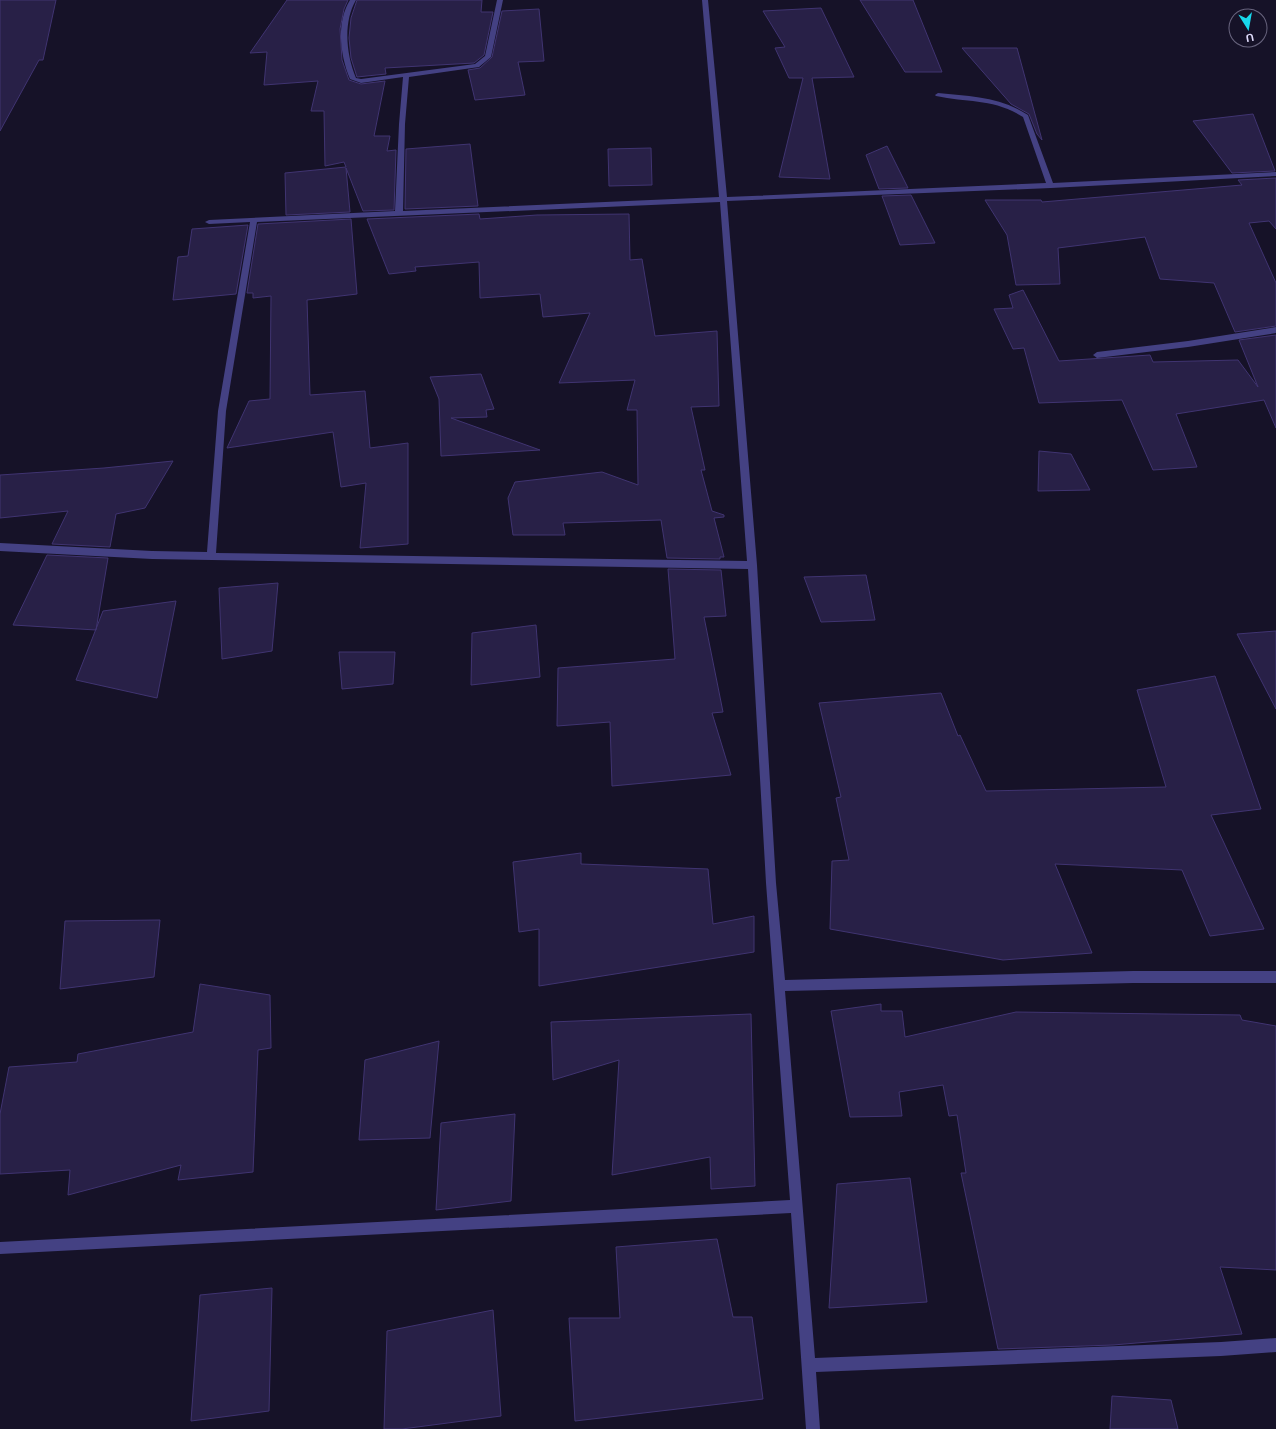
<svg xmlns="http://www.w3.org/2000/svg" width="1276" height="1429" font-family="Arial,sans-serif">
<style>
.building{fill:#282047;stroke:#403471}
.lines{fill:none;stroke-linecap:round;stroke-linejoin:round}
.street{fill:#444183;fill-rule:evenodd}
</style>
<rect width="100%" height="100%" fill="#161228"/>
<path class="building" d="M0 0H56L43 60H39L0 131Z
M287 0H348L344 9 340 29 342 60 349 80 361 84 385 81 374 136H390L387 151 396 150 394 210 363 211 346 168 350 212 286 215 285 173 346 167 344 162 325 166 324 111H311L318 81 264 85 267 52 250 53Z
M357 0H482L481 12H493L484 55 474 63 385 68 386 74 357 77 351 58 349 38 351 18Z
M860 0H913L942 72H905Z
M821 8 854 77 812 78 830 179 779 177 803 78H789L775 48 785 47 763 11Z
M539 9 544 61 518 62 525 95 475 100 468 70 480 68 492 57 502 11Z
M962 48H1017L1042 140 1037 134 1029 114 1011 104Z
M1253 114 1275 171 1232 173 1193 121Z
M470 144 478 206 405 209 406 149Z
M887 146 908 188 879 189 866 155Z
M651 148 652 185 609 186 608 149Z
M1276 178V229L1269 221 1249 223 1276 283V326L1235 332 1214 283 1160 279 1145 237 1058 248 1060 284 1016 285 1007 235 985 200H1041L1042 202 1242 185 1238 180Z
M911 195 935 243 900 245 882 196Z
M479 214 480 219 537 215 629 214 630 260 642 259 655 336 717 331 719 406 691 407 705 470H701L712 511 724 515V517L714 518 724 557H720V559L667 558 661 520 563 523 565 535H513L508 498 515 482 602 472 638 485 637 410H627L635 380 559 383 590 313 543 317 540 294 480 298 479 262 415 267 416 271 389 274 367 219Z
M351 219 357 294 307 300 310 395 365 391 370 448 408 443V544L360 548 366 483 341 487 333 432 227 448 249 401 270 399 271 296 253 298V293H247L258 224Z
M248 225 236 294 173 300 178 257 188 256 192 229Z
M1023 290 1059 361 1150 355 1153 362 1238 360 1258 387 1239 340 1276 335V428L1264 400 1176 414 1197 467 1153 470 1122 400 1039 403 1024 348 1013 349 994 309 1013 308 1009 295Z
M481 374 494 409 486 410 487 417 451 418 540 450 441 456 439 399 430 377Z
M1039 451 1071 454 1090 490 1038 491Z
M173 461 145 508 116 514 110 547 52 544 68 511 0 518V475L104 468Z
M47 555 108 558 96 630 13 625Z
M668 569 721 570 726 616 704 617 723 712 712 713 731 775 612 786 610 722 557 726 558 668 675 659Z
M866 575 875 620 821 622 804 577Z
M278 583 272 651 222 659 219 588Z
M176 601 157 698 76 680 103 611Z
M536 625 540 677 471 685 472 633Z
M1276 631V709L1237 634Z
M339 652H395L393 684 342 689Z
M1215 676 1261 809 1211 815 1264 929 1210 936 1182 870 1055 864 1092 953 1003 960 830 929 832 861 849 860 836 798 841 797 819 703 941 693 958 736 960 735 986 791 1166 787 1137 690Z
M581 853V864L708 869 713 924 754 916V952L539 986V929L519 932 513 862Z
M160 920 154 977 60 989 65 921Z
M200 984 270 995 271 1048 258 1050 253 1172 178 1180 181 1165 68 1195 70 1170 0 1174V1114L9 1067 77 1062 78 1054 193 1032Z
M881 1004V1011H902L905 1037 1016 1012 1240 1015 1242 1020 1276 1026V1270L1220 1267 1242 1334 1113 1345 998 1349 961 1173H966L957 1115 949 1116 943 1085 899 1092 902 1116 850 1117 831 1011Z
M751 1014 755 1186 711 1189 710 1157 612 1175 619 1060 553 1080 551 1022Z
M439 1041 430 1138 359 1140 365 1060Z
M515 1114 511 1201 436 1210 441 1123Z
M910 1178 927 1302 829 1308 837 1184Z
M717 1239 733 1317H752L763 1399 575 1421 569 1318H620L616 1247Z
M272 1288 269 1411 191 1421 200 1295Z
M493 1310 501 1416 402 1429H384L387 1331Z
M1112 1396 1171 1400 1178 1429H1110Z"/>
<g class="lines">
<path class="street" d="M350 0H356C343 22 346 54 356 78L361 79 475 64 485 56 497 0H503L491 57 479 67 409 77 405 124 403 211 719 197 702 0H708L727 197 1046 183 1023 117C993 98 968 103 936 96L935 95 938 93C970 96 1001 97 1028 115L1053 183 1276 172V176L1051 188 727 201 757 565 776 883 785 980 1133 971H1276V983H1133L785 991 815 1358 1221 1342 1276 1338V1352L1221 1356 816 1372 820 1429H806L791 1213 0 1254V1242L790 1200 766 883 748 569 152 559 0 551V543L152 551 207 552 218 411 250 222 209 224 205 222 209 220 395 211 399 124 403 77 361 83 350 79C340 55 336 23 350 0ZM720 202 747 561 216 553 226 411 257 222Z
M1276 327V333L1188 347 1097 358 1093 355 1097 352 1188 341Z"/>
</g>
<g transform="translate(1248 28) rotate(169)"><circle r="19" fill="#161228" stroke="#67637d"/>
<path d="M0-3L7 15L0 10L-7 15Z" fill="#18d7ec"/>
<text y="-6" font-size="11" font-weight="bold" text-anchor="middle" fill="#e0dcfc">U</text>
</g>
</svg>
